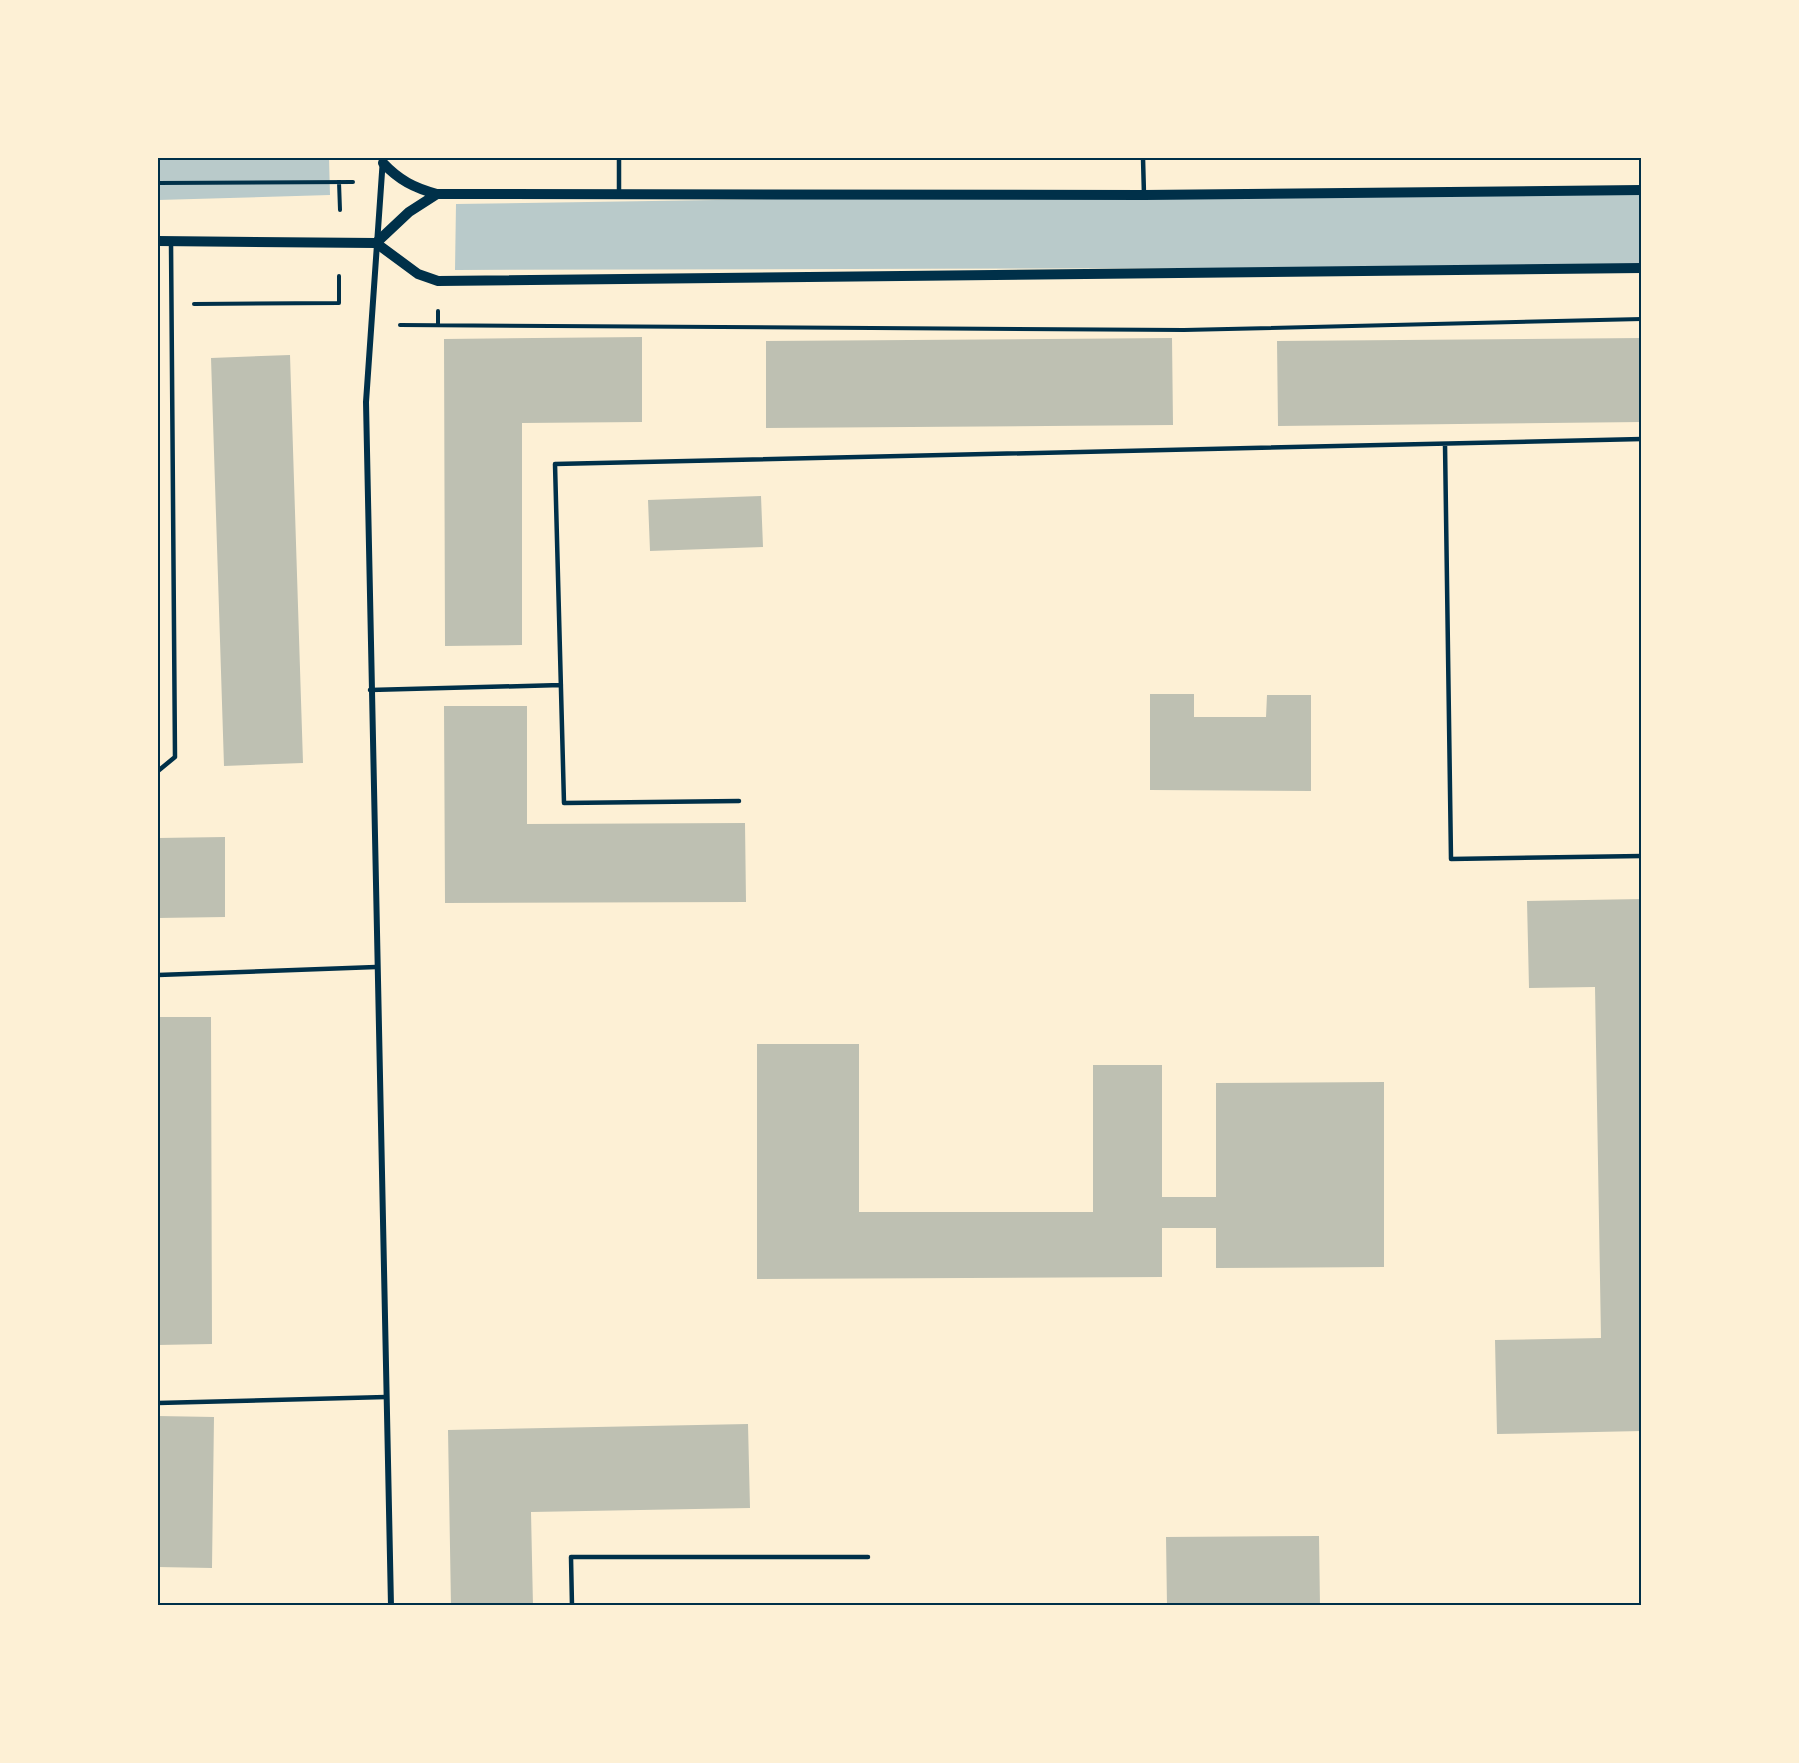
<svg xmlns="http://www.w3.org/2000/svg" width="1799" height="1763" font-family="Helvetica,sans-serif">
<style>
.green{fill:#b9caca}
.building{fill:#bec0b2}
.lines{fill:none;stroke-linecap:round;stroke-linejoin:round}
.path{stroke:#003049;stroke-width:4}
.service{stroke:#003049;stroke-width:4.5}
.minor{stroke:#003049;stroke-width:6}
.tertiary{stroke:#003049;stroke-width:10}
.neatline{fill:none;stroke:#003049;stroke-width:2}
</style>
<rect width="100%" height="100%" fill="#fdf0d5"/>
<path class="green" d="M158 158H329L330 195 158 200Z
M1641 186V267L455 270 456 204Z"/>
<path class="building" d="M642 337V422L522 423V645L445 646 444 339Z
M1172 338 1173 425 766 428V341Z
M1642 338V422L1278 426 1277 341Z
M290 355 303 763 224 766 211 358Z
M761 496 763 547 650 551 648 500Z
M1150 694H1194V717H1266L1267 695H1311V791L1150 790Z
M444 706H527V824L745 823 746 902 445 903Z
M225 837V917L158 918V838Z
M1642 899V1431L1497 1434 1495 1340 1601 1338 1595 987 1529 988 1527 901Z
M158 1017H211L212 1344 158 1345Z
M757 1044H859V1212H1093V1065H1162V1197H1216V1083L1384 1082V1267L1216 1268V1228H1162V1277L757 1279Z
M158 1416 214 1417 212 1568 158 1567Z
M748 1424 750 1508 531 1512 533 1606H451L448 1430Z
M1319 1536 1320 1606H1167L1166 1537Z"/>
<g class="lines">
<path class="path" d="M339 182 340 210
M158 183 353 182
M194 304 339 303V276
M400 325 1184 330 1642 319
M438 325V311"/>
<path class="service" d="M619 158V192
M1143 158 1144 195
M1445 444 1451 859 1642 856
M370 690 561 685
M158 771 175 757 171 242
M739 801 564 803 555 464 1642 439
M158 975 376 967
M158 1403 386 1397
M572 1606 571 1557H868"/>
<path class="minor" d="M383 158 366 402 391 1606"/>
<path class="tertiary" d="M383 163C399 180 414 188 437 194
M158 241 376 243 418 274 438 281 1642 268
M376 243 409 212 437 194 1144 195 1642 190"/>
</g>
<rect width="1799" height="1763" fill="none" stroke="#fdf0d5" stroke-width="318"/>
<rect x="159" y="159" width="1481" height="1445" class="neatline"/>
</svg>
